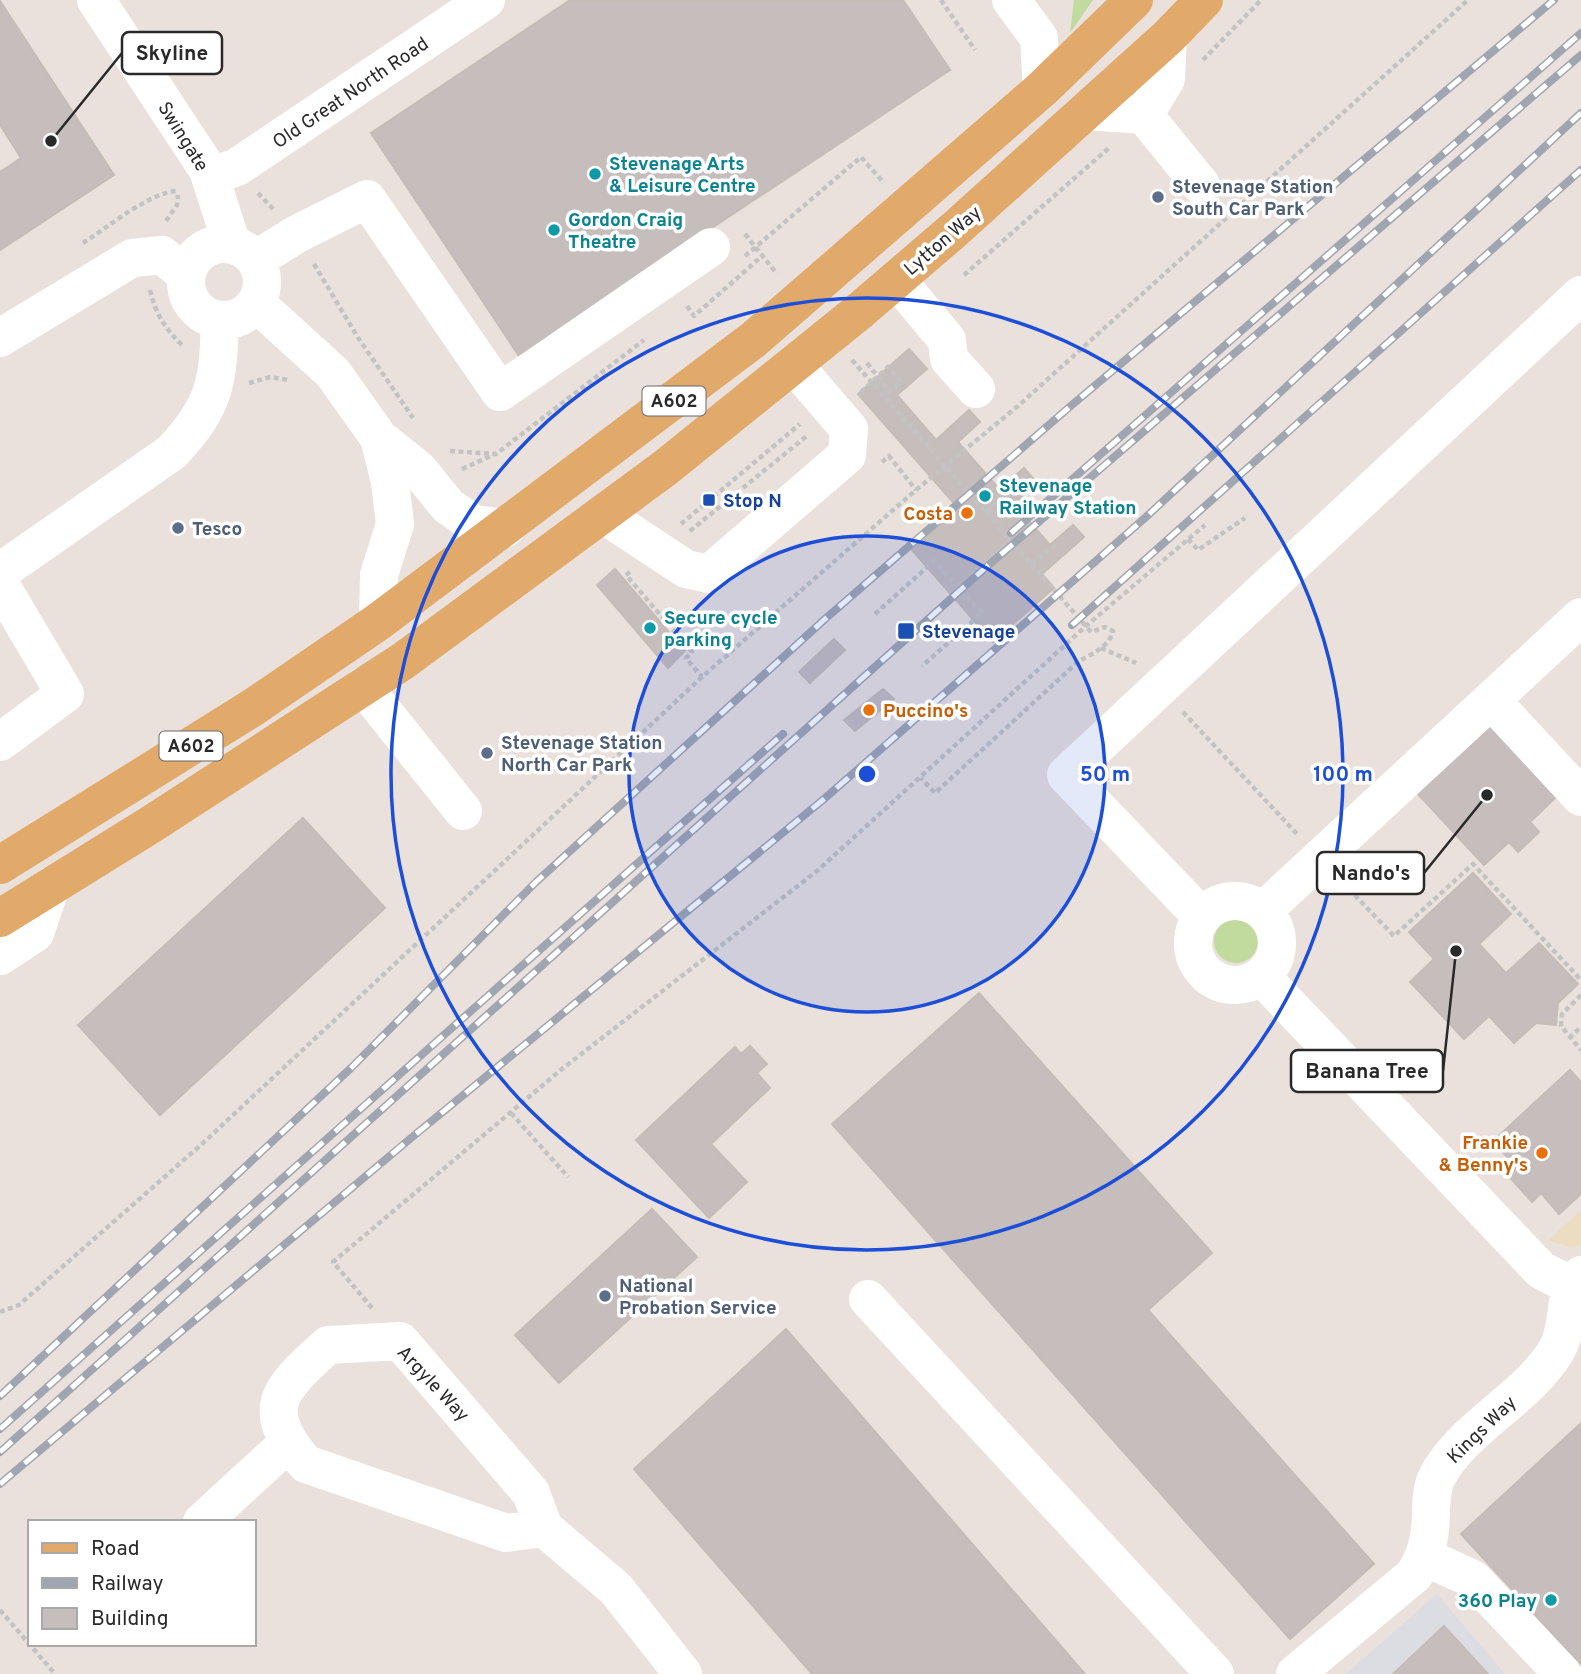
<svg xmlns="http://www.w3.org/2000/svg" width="1581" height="1674" font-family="Overpass,sans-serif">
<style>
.industrial{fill:#dcdce3}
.green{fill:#c1da9e}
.sand{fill:#ebdcc2}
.building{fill:#c5bebc;stroke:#c5bcb6;stroke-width:2}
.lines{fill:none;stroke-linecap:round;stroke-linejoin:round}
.path{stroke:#c3c3c3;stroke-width:4.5;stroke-dasharray:5 3.5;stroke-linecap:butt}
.minor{stroke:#fff;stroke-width:38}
.major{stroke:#e1a96a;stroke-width:38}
.rail-casing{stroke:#a0a6b1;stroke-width:8}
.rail{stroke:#fff;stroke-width:5;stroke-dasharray:16;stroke-linecap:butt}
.ring{fill:none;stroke:#1d4ed8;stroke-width:3.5}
.culture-dot{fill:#0f9aa8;stroke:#fff;stroke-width:2.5}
.service-dot{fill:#5c6f8a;stroke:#fff;stroke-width:2.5}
.transit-dot{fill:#1a4fb4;stroke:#fff;stroke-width:2.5}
.food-dot{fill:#e8710a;stroke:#fff;stroke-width:2.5}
.labels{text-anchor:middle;stroke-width:7;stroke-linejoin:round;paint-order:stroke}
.shield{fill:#fff;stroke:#696969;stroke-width:2}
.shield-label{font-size:18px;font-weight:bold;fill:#292929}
.street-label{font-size:19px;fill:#292929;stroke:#fff}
.culture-label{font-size:19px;font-weight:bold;fill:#0d838f;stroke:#fff;text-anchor:start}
.service-label{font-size:19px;font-weight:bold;fill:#4e5e75;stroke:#fff;text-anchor:start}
.transit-label{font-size:19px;font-weight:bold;fill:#164399;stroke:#fff;text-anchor:start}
.food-label{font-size:19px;font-weight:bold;fill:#c56008;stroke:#fff;text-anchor:end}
.centre{fill:#1d4ed8;stroke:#fff;stroke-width:3.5}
.ring-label{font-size:21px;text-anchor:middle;font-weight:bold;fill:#1d4ed8;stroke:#fff;stroke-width:7;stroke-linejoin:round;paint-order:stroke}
.leader{fill:none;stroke:#292929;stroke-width:2.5}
.callout-dot{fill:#292929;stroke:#fff;stroke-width:2.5}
.callout{fill:#fff;stroke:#292929;stroke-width:2.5}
.callout-label{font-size:21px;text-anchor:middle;font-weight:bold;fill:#292929}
</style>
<rect width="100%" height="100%" fill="#eae1dc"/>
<path class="industrial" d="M1437 1594 1505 1674H1346Z"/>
<path class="green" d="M1074 0H1093L1070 33Z
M1214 941a22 22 0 1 1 44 0a22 22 0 1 1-44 0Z"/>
<path class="sand" d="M1581 1210V1245L1571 1247 1548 1241Z"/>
<path class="building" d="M570 0H903L950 70 519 356 371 133Z
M0 1 114 175 0 250V172L21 158 0 125Z
M909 349 927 369 897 395 936 440 969 410 980 422 958 442 999 489 1024 468 1037 483 1014 504 1050 545 1073 525 1084 537 1042 574 1054 588 993 642 912 550 959 509 858 394Z
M615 569 685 651 668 668 597 585Z
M834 639 845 650 810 683 799 672Z
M883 689 894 699 855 731 844 720Z
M1490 726 1556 797 1530 822 1539 832 1518 852 1509 842 1484 865 1417 793Z
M303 818 385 908 160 1115 78 1025Z
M1473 873 1511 914 1479 944 1506 973 1539 943 1578 984 1558 1003 1556 1025 1536 1023 1514 1043 1489 1016 1464 1039 1410 982 1434 959 1409 932Z
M979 993 1212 1253 1148 1310 1374 1564 1290 1639 832 1124Z
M750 1046 767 1064 757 1073 770 1088 711 1144 747 1182 709 1218 636 1140 735 1047 741 1054Z
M1570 1070 1581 1082V1194L1559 1214 1541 1193 1532 1202 1506 1173 1514 1165 1493 1141Z
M652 1209 697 1257 559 1383 515 1335Z
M786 1329 1085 1674H812L634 1469Z
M1581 1423V1665L1461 1534Z
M1444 1626 1488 1674H1393Z"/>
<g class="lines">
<path class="path" d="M941 0 975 50
M1203 60 1261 0
M258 193 274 210
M166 221 177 205 178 195
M745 234 777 274
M83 243C107 228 151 191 178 191
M745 256 861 157 884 183
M314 264 357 336 413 418
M964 275 1110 147
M150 290C156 315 166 330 184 347
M687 306 694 316 761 257
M852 360 1091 632 1105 627 1113 631C1110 646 1092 654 1079 661L935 793 921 778
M249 383 270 377 288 380
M861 392 888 367 901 381 889 391 867 363
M450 451 496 454 644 340
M882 462 889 456 916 490
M462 469 495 454
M986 512 1011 491
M681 524 800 424
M690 531 808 435
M1188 539 1198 550 1245 518
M1032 564 1056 545
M630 572 626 575 692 652 686 658 702 677
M958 587 1011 540
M875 614 934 561 982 613 922 666
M1101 648 1136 663
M1183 712 1297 834
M1343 883 1394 936 1473 864 1581 980
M1581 995 1562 1014 1561 1026 1581 1050
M1569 1038 1580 1028
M511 1113 568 1177
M372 1308 333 1262 562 1069 817 871 1086 626 1205 525
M0 1312 19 1305 202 1144 702 677 916 490 1018 406 1468 0
M0 1610 55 1674"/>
<path class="minor" d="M96 0 208 170 232 245
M1011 0 1039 38 1042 89
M1086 111 1144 115 1201 185
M1144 115 1166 79 1168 37
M210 177 237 167 486 0
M186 282a38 38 0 1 1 76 0a38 38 0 1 1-76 0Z
M255 260 297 234 367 199 500 392 711 247
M897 280 947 340 949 359 976 389
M256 303 333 373 379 438 418 469 448 506 474 524 506 528
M0 338 132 258 162 255 186 275
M604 515 686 569 709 574 847 455 849 429 794 365
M0 572 172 452C216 405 218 382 220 320
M0 584 65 694 0 742
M378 622 379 575 395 524 390 482 379 438
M363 686 463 811
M1491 700 1581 797
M1193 943a42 42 0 1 1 84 0a42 42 0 1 1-84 0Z
M1264 910 1581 617
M1202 917 1066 775 1581 295
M0 956 35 933 51 886
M1261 976 1541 1270 1570 1285
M868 1299 1215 1674
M400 1341 531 1493 544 1528 506 1533 306 1464C256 1407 281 1388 328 1345Z
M202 1522 288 1443
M544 1528 616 1589 683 1674
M1425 1557 1473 1579 1563 1674
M1295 1674 1414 1575C1423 1560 1428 1548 1430 1530 1432 1514 1429 1493 1437 1477 1461 1429 1530 1397 1557 1349 1571 1325 1561 1294 1581 1275"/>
<path class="major" d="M0 865 252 708 378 622 753 340 1042 89 1134 0
M0 918 150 825 403 661 665 468 856 314 954 230 1168 37 1204 0"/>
<defs>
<path id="rail" d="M1011 533 1581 33
M1072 625 1581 170
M0 1396 351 1068 536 882 825 619 1073 404 1554 0
M0 1429 783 734
M0 1452 984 569 1581 55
M0 1484 411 1138 824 799 1146 517 1581 113"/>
</defs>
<use href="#rail" class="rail-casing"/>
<use href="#rail" class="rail"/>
</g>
<circle cx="867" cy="774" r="238" fill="#1d4ed8" fill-opacity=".12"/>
<g class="ring">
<circle cx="867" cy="774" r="238"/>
<circle cx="867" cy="774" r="476"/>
</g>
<g class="culture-dot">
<circle cx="595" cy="174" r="7"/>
<circle cx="554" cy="230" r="7"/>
<circle cx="985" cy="496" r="7"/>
<circle cx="650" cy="628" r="7"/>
<circle cx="1551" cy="1600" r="7"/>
</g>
<g class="service-dot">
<circle cx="1158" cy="197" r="7"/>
<circle cx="178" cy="528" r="7"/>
<circle cx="487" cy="753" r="7"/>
<circle cx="605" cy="1296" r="7"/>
</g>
<g class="transit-dot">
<rect x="702" y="493" width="14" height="14" rx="3.5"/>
<rect x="897" y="622" width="18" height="18" rx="3.5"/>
</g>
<g class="food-dot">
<circle cx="967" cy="513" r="7"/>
<circle cx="869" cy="710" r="7"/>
<circle cx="1542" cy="1153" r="7"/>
</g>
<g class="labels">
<g class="shield">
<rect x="642.5" y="386.5" width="63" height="29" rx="5"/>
<rect x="159.5" y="731.5" width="63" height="29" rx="5"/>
</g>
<g class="shield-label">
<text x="674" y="407">A602</text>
<text x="191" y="752">A602</text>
</g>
<g class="street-label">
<text transform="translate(350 92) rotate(-34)" y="7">Old Great North Road</text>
<text transform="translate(184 136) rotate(58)" y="7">Swingate</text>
<text transform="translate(942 240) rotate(-41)" y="7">Lytton Way</text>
<text transform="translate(434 1383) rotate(47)" y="7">Argyle Way</text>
<text transform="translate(1481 1429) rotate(-44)" y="7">Kings Way</text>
</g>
<g class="culture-label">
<text x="609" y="170">Stevenage Arts<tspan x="609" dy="22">&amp; Leisure Centre</tspan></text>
<text x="568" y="226">Gordon Craig<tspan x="568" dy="22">Theatre</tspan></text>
<text x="999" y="492">Stevenage<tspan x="999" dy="22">Railway Station</tspan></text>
<text x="664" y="624">Secure cycle<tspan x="664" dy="22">parking</tspan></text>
<text x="1537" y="1607" text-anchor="end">360 Play</text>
</g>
<g class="service-label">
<text x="1172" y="193">Stevenage Station<tspan x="1172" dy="22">South Car Park</tspan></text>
<text x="192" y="535">Tesco</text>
<text x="501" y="749">Stevenage Station<tspan x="501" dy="22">North Car Park</tspan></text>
<text x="619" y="1292">National<tspan x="619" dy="22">Probation Service</tspan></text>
</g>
<g class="transit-label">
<text x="723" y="507">Stop N</text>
<text x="922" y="638">Stevenage</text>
</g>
<g class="food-label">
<text x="953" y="520">Costa</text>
<text x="883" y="717" text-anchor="start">Puccino's</text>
<text x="1528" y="1149">Frankie<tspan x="1528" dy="22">&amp; Benny's</tspan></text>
</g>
</g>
<circle cx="867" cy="774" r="10" class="centre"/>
<g class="ring-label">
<text x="1105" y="781">50 m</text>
<text x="1343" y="781">100 m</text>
</g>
<path class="leader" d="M51 141L122 53M1487 795L1424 873M1456 951L1443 1071"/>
<g class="callout-dot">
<circle cx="51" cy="141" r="7"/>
<circle cx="1487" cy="795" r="7"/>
<circle cx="1456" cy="951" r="7"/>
</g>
<g class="callout">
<rect x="122" y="32" width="100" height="42" rx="7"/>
<rect x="1317" y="852" width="107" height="42" rx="7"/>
<rect x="1291" y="1050" width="152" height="42" rx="7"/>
</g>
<g class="callout-label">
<text x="172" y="60">Skyline</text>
<text x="1371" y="880">Nando's</text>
<text x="1367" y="1078">Banana Tree</text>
</g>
<rect x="28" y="1520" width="228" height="126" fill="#ffffff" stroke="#a9a9a9" stroke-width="2"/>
<rect x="42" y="1543" width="35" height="10" fill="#e1a96a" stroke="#a9a9a9" stroke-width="2"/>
<text x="91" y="1555" font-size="21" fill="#292929">Road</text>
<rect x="42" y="1578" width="35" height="10" fill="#a0a6b1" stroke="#a9a9a9" stroke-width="2"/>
<text x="91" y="1590" font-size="21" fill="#292929">Railway</text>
<rect x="42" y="1608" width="35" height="21" fill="#c5bebc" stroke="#a9a9a9" stroke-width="2"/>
<text x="91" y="1625" font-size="21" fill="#292929">Building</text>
</svg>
